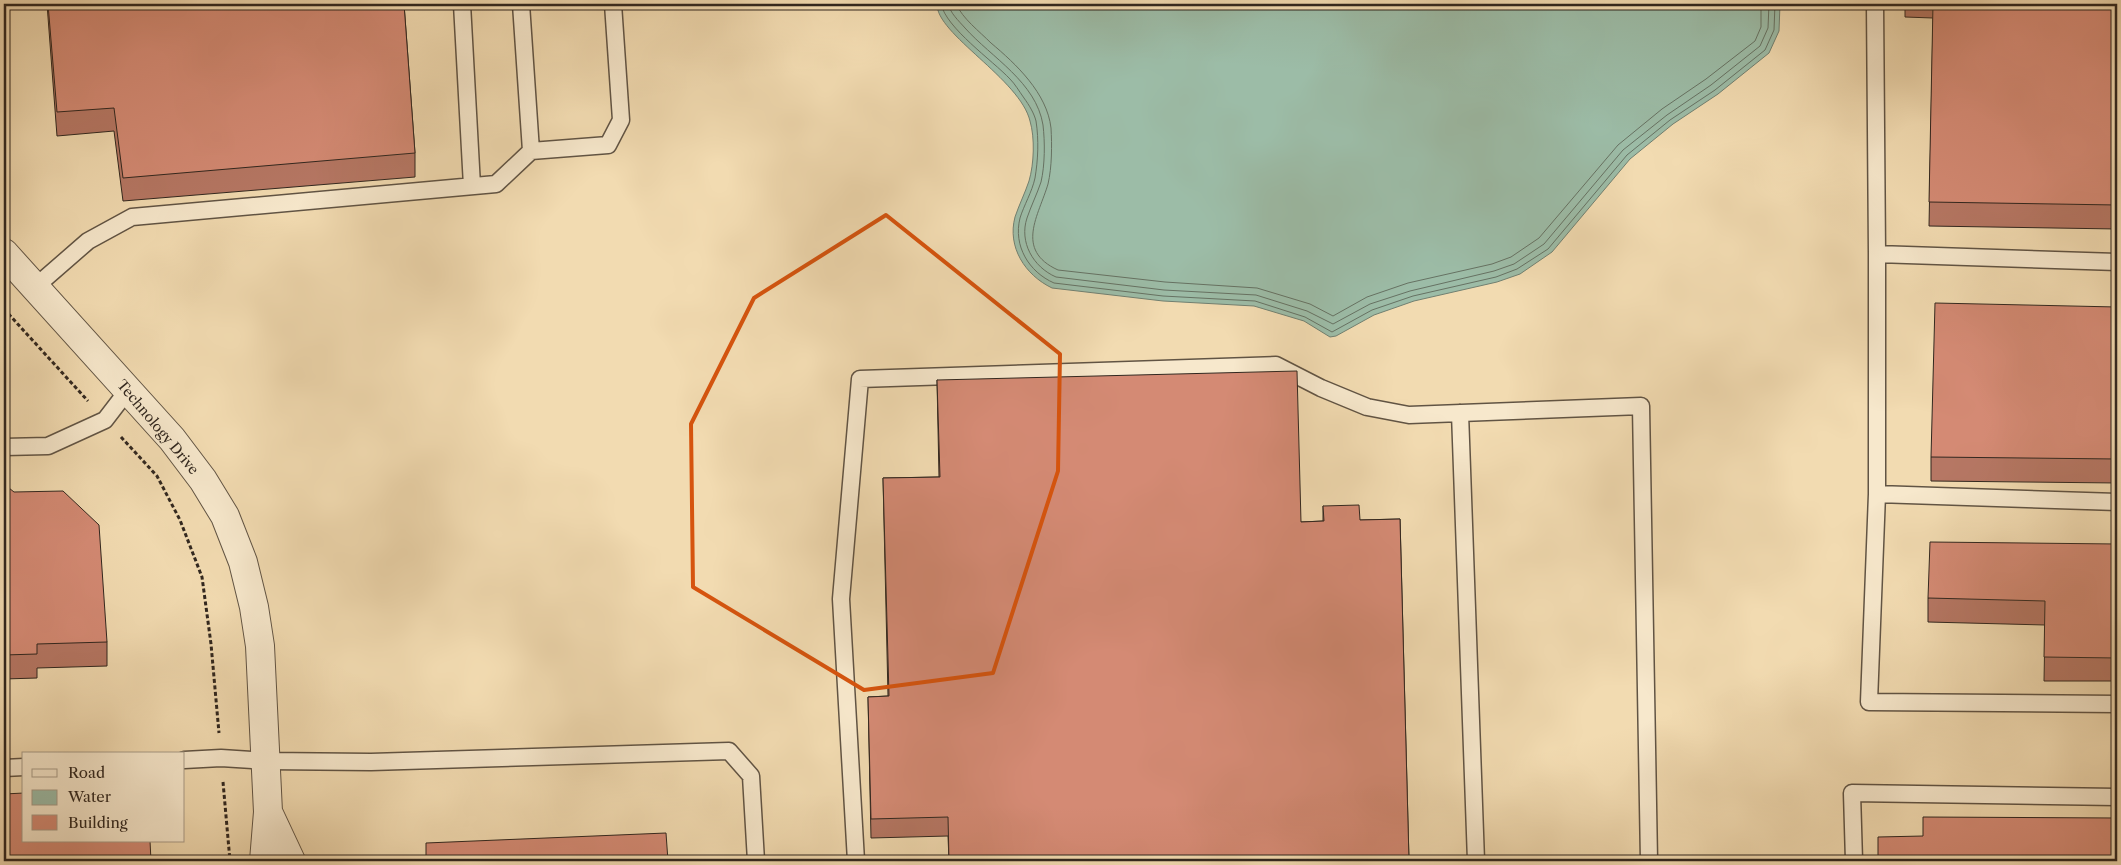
<svg xmlns="http://www.w3.org/2000/svg" width="2121" height="865" font-family="'Libre Caslon Text',serif">
<style>
.water{fill:#9cbca7;stroke:#718071}
.lines{fill:none;stroke-linecap:round;stroke-linejoin:round}
.shore{stroke:#667263;stroke-width:1}
.lane-casing{stroke:#615444;stroke-width:19}
.street-casing{stroke:#615444;stroke-width:30}
.path{stroke:#31271f;stroke-width:3;stroke-dasharray:4 2.5;stroke-linecap:butt}
.lane{stroke:#f7e8cc;stroke-width:16}
.street{stroke:#f7e8cc;stroke-width:28}
.wall{fill:#b67764;stroke:#31271f}
.building{fill:#d48a74;stroke:#31271f}
.marked{fill:none;stroke:#d6540e;stroke-width:4;stroke-linejoin:round}
.labels{text-anchor:middle;stroke-width:4;stroke-linejoin:round;paint-order:stroke}
.street-label{font-size:14px;fill:#31271f;stroke:#f7e8cc}
</style>
<rect width="100%" height="100%" fill="#f2dbb1"/>
<filter id="stains"><feTurbulence type="fractalNoise" baseFrequency=".004" numOctaves="4"/><feColorMatrix values="0 0 0 0 .2 0 0 0 0 .09 0 0 0 0 .02 0 0 0 .5 -.17"/></filter>
<radialGradient id="worn" r=".72"><stop offset=".6" stop-color="#630" stop-opacity="0"/><stop offset="1" stop-color="#630" stop-opacity=".3"/></radialGradient>
<path class="water" d="M937 4H1780L1779 31 1769 53 1718 94 1673 124 1630 159 1552 252 1520 274 1497 282 1414 301 1374 315 1336 336 1330 337 1304 321 1254 306 1163 301 1052 288C1025 275 1007 247 1015 217 1019 205 1025 193 1029 181 1034 164 1035 138 1030 121 1020 79 936 34 937 4Z"/>
<g class="lines">
<path class="shore" d="M941 4C946 28 992 60 1010 79 1015 84 1019 91 1024 98 1029 105 1034 113 1036 121 1039 140 1038 160 1035 178 1032 192 1024 205 1020 218 1013 246 1029 272 1054 283L1163 296 1255 301 1305 317 1332 332 1372 310 1413 296 1496 277 1517 269 1548 249 1627 155 1670 120 1715 90 1765 50 1774 30 1775 4
M948 4C951 14 958 20 965 28 992 58 1036 82 1043 125 1045 142 1045 165 1041 182 1037 194 1031 206 1027 218 1019 242 1033 267 1056 277L1164 290 1256 295 1307 311 1333 324 1370 304 1410 291 1494 271 1514 264 1544 244 1623 150 1667 115 1711 85 1760 46 1768 28 1769 4
M956 4C963 19 979 31 991 43 1016 64 1047 93 1051 128 1052 145 1052 167 1048 184 1039 215 1014 250 1058 270L1165 282 1257 288 1310 304 1333 316 1367 297 1408 283 1492 264 1511 257 1539 238 1618 145 1662 109 1706 79 1755 41 1761 27V4"/>
<defs>
<path id="lane" d="M462 4 472 186
M1875 4 1877 254
M531 151 608 145 621 120 613 4
M2117 262 1877 254V494L1869 702 2117 704
M34 288 88 241 132 217 496 184 531 151 521 4
M1460 413 1476 861
M4 447 48 446 105 420 128 390
M1877 494 2117 502
M184 760 221 758 266 761 371 762 729 751 751 776 756 861
M4 768 24 767
M856 861 841 599 860 379 1276 365 1321 388 1367 407 1409 415 1641 406 1649 861
M1854 861 1852 793 2117 797"/>
<path id="street" d="M4 253 172 439 203 480 225 516 243 562 254 607 260 646 268 812 264 861
M269 814 291 861"/>
</defs>
<use href="#lane" class="lane-casing"/>
<use href="#street" class="street-casing"/>
<path class="path" d="M4 309 88 401
M121 437 157 476 180 520 202 577 211 644 219 733
M223 782 230 861"/>
<use href="#lane" class="lane"/>
<use href="#street" class="street"/>
</g>
<path class="wall" d="M47 4H404L415 153V177L123 201 114 131 57 136Z
M1905 4H2117V229L1929 226 1933 18 1905 17Z
M2117 307V483L1931 481V457Z
M937 380 1301 522 1323 521V506L1360 520 1400 519 1409 861H949L948 836 871 838 868 697 888 696 883 478 939 477Z
M4 484 107 642V666L37 668V678L4 679Z
M2117 544V681H2044L2045 625 1928 622V598Z"/>
<path class="building" d="M48 4H404L415 153 123 178 114 108 57 112Z
M1933 4H2117V205L1929 202Z
M1935 303 2117 307V459L1931 457Z
M1297 371 1301 522 1324 521 1323 506 1359 505 1360 520 1400 519 1409 860 1351 861H949L948 817 871 819 868 697 889 696 883 478 940 477 937 380Z
M4 484 14 492 63 491 99 525 107 642 37 644V654L4 655Z
M1930 542 2117 544V658L2044 657 2045 601 1928 598Z
M24 793V841H150L151 861H4V794Z
M1923 817 2117 818V861H1878V837L1923 836Z
M666 833 668 861H426V843Z"/>
<path class="marked" d="M886 215 1060 354 1058 471 993 673 864 690 693 587 691 424 754 298Z"/>
<g class="labels">
<g class="street-label">
<text transform="translate(158 427) rotate(50)" y="5">Technology Drive</text>
</g>
</g>
<rect width="2121" height="865" fill="none" stroke="#f2dbb1" stroke-width="20"/>
<rect x="5" y="5" width="2111" height="855" fill="none" stroke="#31271f" stroke-width="2.5"/>
<rect x="10" y="10" width="2101" height="845" fill="none" stroke="#31271f"/>
<rect x="22" y="752" width="162" height="90" fill="#f7e8cc" stroke="#a89b87"/>
<rect x="32" y="769" width="25" height="8" fill="#f7e8cc" stroke="#a89b87"/>
<text x="68" y="778" font-size="15" fill="#31271f">Road</text>
<rect x="32" y="790" width="25" height="15" fill="#9cbca7" stroke="#a89b87"/>
<text x="68" y="802" font-size="15" fill="#31271f">Water</text>
<rect x="32" y="815" width="25" height="15" fill="#d48a74" stroke="#a89b87"/>
<text x="68" y="828" font-size="15" fill="#31271f">Building</text>
<rect width="100%" height="100%" filter="url(#stains)"/>
<rect width="100%" height="100%" fill="url(#worn)"/>
</svg>
